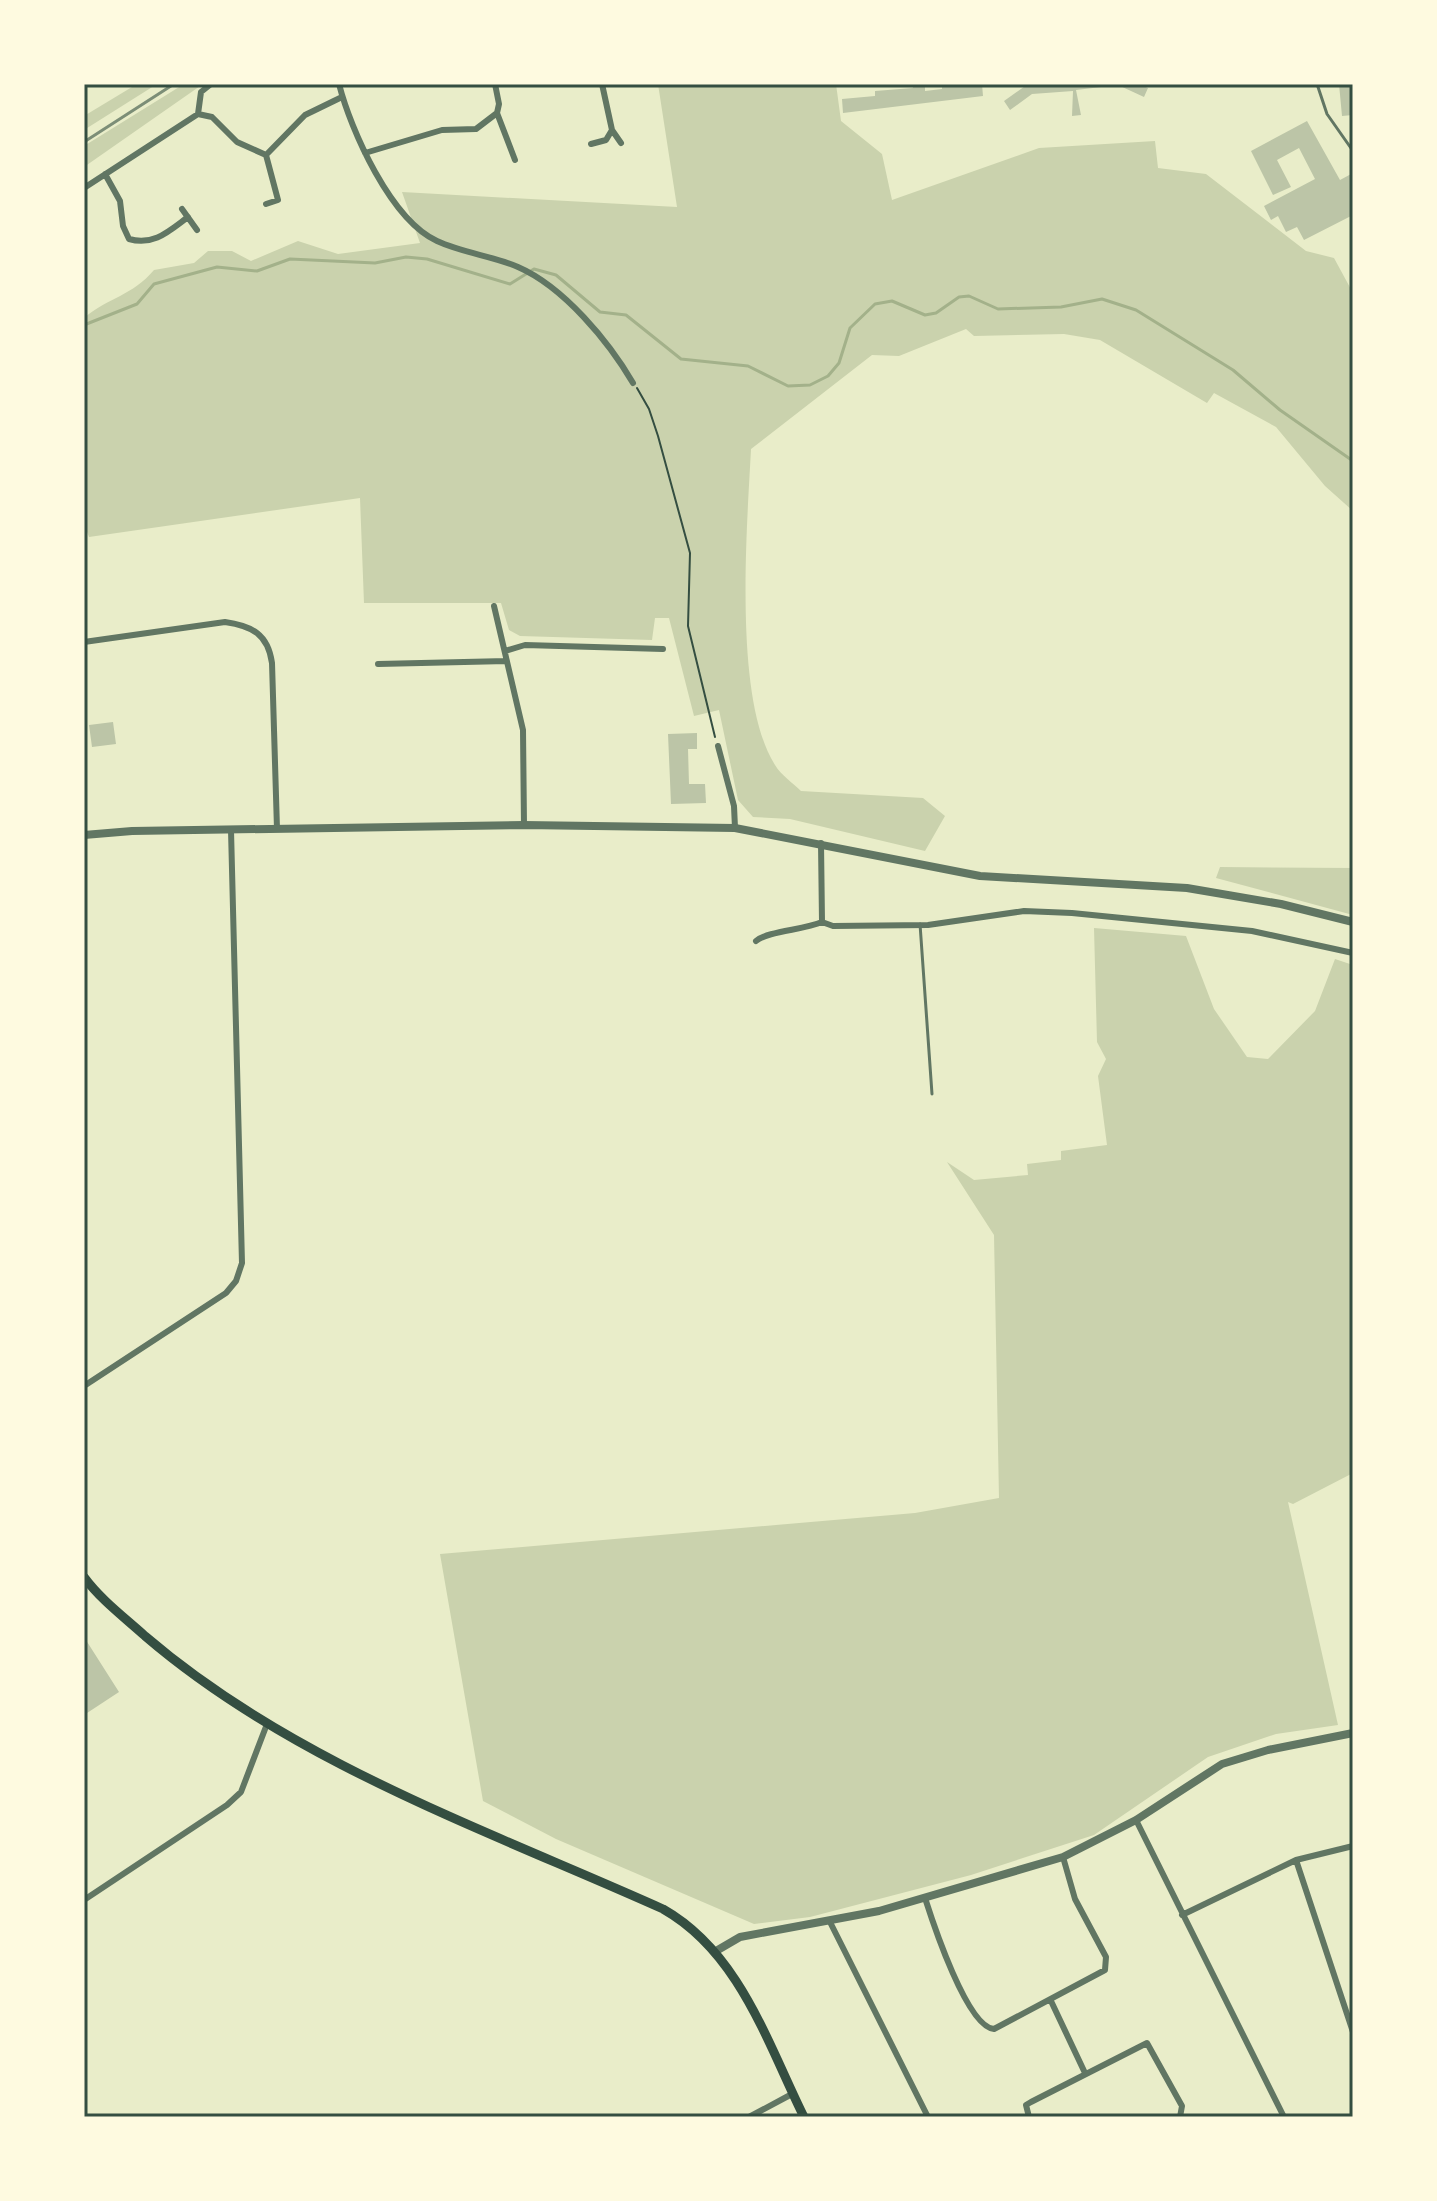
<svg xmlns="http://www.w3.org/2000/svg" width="1437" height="2201" font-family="'Fira Sans Condensed',sans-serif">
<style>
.green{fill:#cad2ad}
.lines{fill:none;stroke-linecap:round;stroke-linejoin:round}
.stream{stroke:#a3b18a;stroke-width:3}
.building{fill:#bcc5a7}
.path{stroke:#344e41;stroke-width:2}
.service{stroke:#617663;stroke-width:3}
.minor{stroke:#617663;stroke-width:6}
.tertiary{stroke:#617663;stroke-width:8}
.secondary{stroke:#344e41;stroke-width:9}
.rail{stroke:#7c8e77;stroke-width:3}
.neatline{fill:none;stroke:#344e41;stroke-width:3}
</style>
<rect width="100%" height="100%" fill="#e9edc9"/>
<path class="green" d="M137 84H157L84 130V116Z
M184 84H203L84 167V146Z
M658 84H836L841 121 882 154 892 200 1039 148 1155 141 1158 168 1206 174 1306 251 1334 258 1353 293V511L1325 486 1276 427 1214 393 1207 403 1100 340 1064 334 974 336 966 329 899 356 872 355 751 449C747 528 733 699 775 765 781 775 793 783 801 791L923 798 945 816 925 851 790 819 753 817 738 800 719 710 694 716 669 618H655L652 640 520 636 509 630 501 603H364L360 498 89 537 84 524V318C109 297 132 296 154 270L194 263 208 251H232L251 261 298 241 338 254 420 243 402 192 677 207Z
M1220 867 1353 868V915L1216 878Z
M1094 928 1186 936 1214 1009 1247 1057 1268 1059 1315 1011 1335 959 1353 965V1473L1293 1504 1288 1502 1338 1725 1276 1734 1208 1757 1094 1835 971 1875 810 1917 754 1924 556 1839 483 1801 440 1554 915 1513 999 1498 994 1235 947 1162 974 1180 1028 1175 1027 1164 1061 1160V1151L1107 1145 1098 1076 1106 1059 1097 1042Z"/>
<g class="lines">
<path class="stream" d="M84 325 137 304 154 284 217 267 257 271 290 259 375 263 406 257 427 259 510 284 534 269 556 275 600 312 626 315 681 359 748 366 788 386 810 385 828 376 839 363 850 328 875 304 892 301 925 315 936 313 959 297 969 296 998 309 1061 307 1102 299 1136 310 1233 370 1280 410 1353 461"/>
</g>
<path class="building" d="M912 84H925V91L942 89V84H982L983 96 843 113 842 99 875 96V91L913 88Z
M1028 84H1139L1148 88 1144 97 1118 85 1076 90 1081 115 1072 116 1073 91 1032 94 1010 110 1004 101Z
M1339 84H1353V115L1342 116Z
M1307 121 1340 180 1353 173V215L1304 240 1297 227 1286 232 1278 216 1271 220 1264 206 1315 179 1299 148 1277 160 1291 187 1273 195 1251 151Z
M113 722 116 744 92 747 89 725Z
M697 733V749H688L689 784H705L706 803 671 804 668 734Z
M84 1637 119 1692 84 1715Z"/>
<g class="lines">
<path class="path" d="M637 388 649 409 658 436 690 553 688 626 715 737"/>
<path class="service" d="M1317 84 1327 114 1353 151
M920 924 932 1094"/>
<path class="minor" d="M339 84C351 131 391 220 437 241 463 253 493 256 518 267 564 287 609 342 633 383
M497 113 515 160
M198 114 201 92 211 84
M612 130 621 143
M591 144 606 140 612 130 602 84
M365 153 442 130 476 129 497 113 499 104 495 84
M105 174 120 201 123 226 129 239C154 246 169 231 188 217
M84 188 198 114 212 117 237 142 266 155 305 115 342 97
M266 204 278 200 266 155
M182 209 197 230
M494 606 523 730 524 825
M84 642 225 622C252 626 268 634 272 663L277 829
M505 651 525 645 663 649
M378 664 507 661
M718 746 734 806 735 828
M821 843 822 922 833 926 928 925 1024 911 1072 913 1252 931 1353 953
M756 941C768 931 803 930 822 922
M84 1386 226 1293 236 1281 242 1263 231 830
M1136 1820 1284 2117
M1296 1860 1353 2032
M925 1898C933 1923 967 2027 994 2029L1105 1970 1106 1957 1075 1899 1063 1857
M84 1900 227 1805 241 1792 267 1724
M1182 1915 1296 1860 1353 1846
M830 1922 928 2117
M1051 2001 1085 2073
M749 2117 792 2094
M1029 2117 1026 2105 1031 2102 1147 2043 1182 2106 1180 2117"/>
<path class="tertiary" d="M84 835 132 831 524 825 735 828 980 876 1187 888 1281 904 1353 922
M716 1951 740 1937 879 1911 1063 1857 1136 1820 1222 1764 1268 1750 1353 1733"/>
<path class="secondary" d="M84 1577C101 1600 124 1617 145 1636 293 1763 487 1830 663 1909 739 1952 767 2042 804 2117"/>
<path class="rail" d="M84 142 174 84"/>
</g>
<rect width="1437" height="2201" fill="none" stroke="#fefae0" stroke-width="172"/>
<rect x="86" y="86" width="1265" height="2029" class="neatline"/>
</svg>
